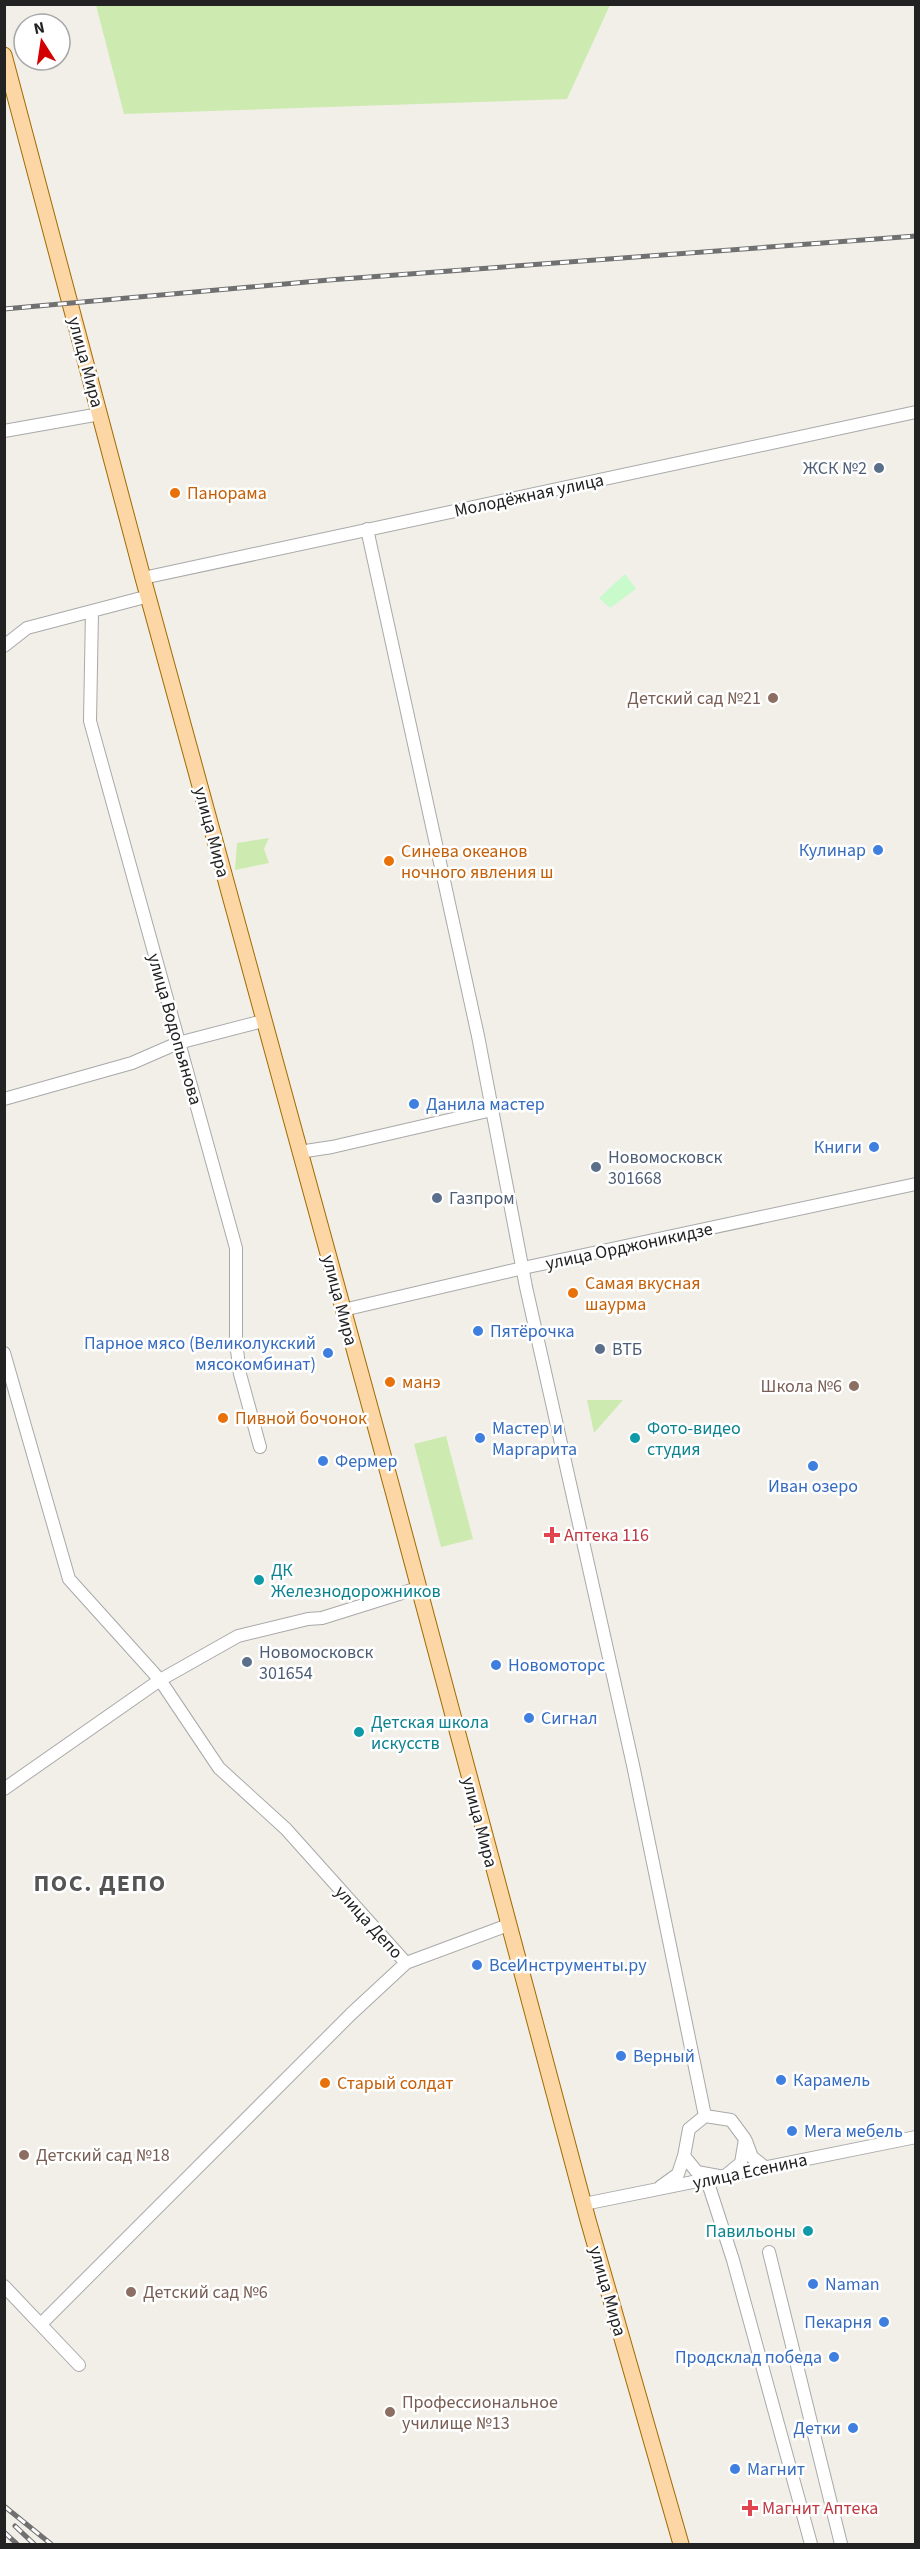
<svg xmlns="http://www.w3.org/2000/svg" width="920" height="2549" font-family="'Source Sans 3',sans-serif">
<style>
.grass{fill:#cdebb0}
.park{fill:#c8facc}
.lines{fill:none;stroke-linecap:round;stroke-linejoin:round}
.minor-casing{stroke:#a9a9a9;stroke-width:14}
.major-casing{stroke:#a06b00;stroke-width:17}
.minor{stroke:#fff;stroke-width:12}
.major{stroke:#fcd6a4;stroke-width:15}
.rail-casing{stroke:#707070;stroke-width:5}
.rail{stroke:#fff;stroke-width:3;stroke-dasharray:9;stroke-linecap:butt}
.service-dot{fill:#5c6f8a;stroke:#fff;stroke-width:2}
.food-dot{fill:#e8710a;stroke:#fff;stroke-width:2}
.education-dot{fill:#8d6e63;stroke:#fff;stroke-width:2}
.shop-dot{fill:#3f7fe0;stroke:#fff;stroke-width:2}
.culture-dot{fill:#0f9aa8;stroke:#fff;stroke-width:2}
.health-dot{fill:#e0444e;stroke:#fff;stroke-width:2}
.labels{text-anchor:middle;stroke-width:5;stroke-linejoin:round;paint-order:stroke}
.street-label{font-size:18px;fill:#222;stroke:#fff}
.service-label{font-size:18px;fill:#4e5e75;stroke:#fff;text-anchor:start}
.food-label{font-size:18px;fill:#c56008;stroke:#fff;text-anchor:start}
.education-label{font-size:18px;fill:#785e54;stroke:#fff;text-anchor:start}
.shop-label{font-size:18px;fill:#366cbe;stroke:#fff;text-anchor:start}
.culture-label{font-size:18px;fill:#0d838f;stroke:#fff;text-anchor:start}
.health-label{font-size:18px;fill:#be3a42;stroke:#fff;text-anchor:start}
.district-label{font-size:24px;font-weight:bold;letter-spacing:1.5px;fill:#555;stroke:#fff}
</style>
<rect width="100%" height="100%" fill="#f2efe9"/>
<path class="grass" d="M96 5V4L610 5 567 99 124 114Z
M269 838 264 849 269 863 235 870 237 843Z
M587 1400H623L594 1433Z
M446 1436 473 1539 441 1547 414 1444Z"/>
<path class="park" d="M625 574 636 589 610 608 599 598Z"/>
<g class="lines">
<defs>
<path id="minor" d="M4 431 100 414
M367 529 478 1036 526 1287 633 1765 705 2116
M143 578 916 412
M92 611 90 721 236 1248V1342L240 1374 260 1447
M4 646 27 628 149 596
M4 1099 132 1063 178 1043 263 1021
M299 1152 332 1147 492 1110
M343 1310 523 1268 916 1184
M4 1353 69 1579 160 1680 238 1636 308 1619 322 1618 418 1588
M4 1789 160 1680 219 1768 286 1829 406 1963 351 2014 41 2324
M406 1963 508 1925
M705 2116 731 2120 745 2139 741 2163 724 2177 697 2172 684 2156 689 2129Z
M746 2141 752 2157 766 2168
M707 2180 733 2260 811 2544
M660 2187 678 2174 684 2156
M584 2204 916 2137
M769 2252 841 2544
M4 2286 79 2365"/>
<path id="major" d="M4 55 143 578 393 1491 588 2220 681 2544"/>
</defs>
<use href="#minor" class="minor-casing"/>
<use href="#major" class="major-casing"/>
<use href="#minor" class="minor"/>
<use href="#major" class="major"/>
<defs>
<path id="rail" d="M4 309 329 280 916 236
M4 2506 51 2544
M15 2526 34 2544
M4 2532 17 2544"/>
</defs>
<use href="#rail" class="rail-casing"/>
<use href="#rail" class="rail"/>
</g>
<g class="service-dot">
<circle cx="879" cy="468" r="6"/>
<circle cx="596" cy="1167" r="6"/>
<circle cx="437" cy="1198" r="6"/>
<circle cx="600" cy="1349" r="6"/>
<circle cx="247" cy="1662" r="6"/>
</g>
<g class="food-dot">
<circle cx="175" cy="493" r="6"/>
<circle cx="389" cy="861" r="6"/>
<circle cx="573" cy="1293" r="6"/>
<circle cx="390" cy="1382" r="6"/>
<circle cx="223" cy="1418" r="6"/>
<circle cx="325" cy="2083" r="6"/>
</g>
<g class="education-dot">
<circle cx="773" cy="698" r="6"/>
<circle cx="854" cy="1386" r="6"/>
<circle cx="24" cy="2155" r="6"/>
<circle cx="131" cy="2292" r="6"/>
<circle cx="390" cy="2412" r="6"/>
</g>
<g class="shop-dot">
<circle cx="878" cy="850" r="6"/>
<circle cx="414" cy="1104" r="6"/>
<circle cx="874" cy="1147" r="6"/>
<circle cx="478" cy="1331" r="6"/>
<circle cx="328" cy="1353" r="6"/>
<circle cx="480" cy="1438" r="6"/>
<circle cx="323" cy="1461" r="6"/>
<circle cx="813" cy="1466" r="6"/>
<circle cx="496" cy="1665" r="6"/>
<circle cx="529" cy="1718" r="6"/>
<circle cx="477" cy="1965" r="6"/>
<circle cx="621" cy="2056" r="6"/>
<circle cx="781" cy="2080" r="6"/>
<circle cx="792" cy="2131" r="6"/>
<circle cx="813" cy="2284" r="6"/>
<circle cx="884" cy="2322" r="6"/>
<circle cx="834" cy="2357" r="6"/>
<circle cx="853" cy="2428" r="6"/>
<circle cx="735" cy="2469" r="6"/>
</g>
<g class="culture-dot">
<circle cx="635" cy="1438" r="6"/>
<circle cx="259" cy="1580" r="6"/>
<circle cx="359" cy="1732" r="6"/>
<circle cx="808" cy="2231" r="6"/>
</g>
<g class="health-dot">
<path d="M549 1526h6v6h6v6h-6v6h-6v-6h-6v-6h6z"/>
<path d="M747 2499h6v6h6v6h-6v6h-6v-6h-6v-6h6z"/>
</g>
<g class="labels">
<g class="street-label">
<text transform="translate(86 362) rotate(75)" y="6">улица Мира</text>
<text transform="translate(529 495) rotate(-12)" y="6">Молодёжная улица</text>
<text transform="translate(212 832) rotate(75)" y="6">улица Мира</text>
<text transform="translate(175 1029) rotate(74)" y="6">улица Водопьянова</text>
<text transform="translate(629 1246) rotate(-12)" y="6">улица Орджоникидзе</text>
<text transform="translate(340 1300) rotate(75)" y="6">улица Мира</text>
<text transform="translate(480 1822) rotate(75)" y="6">улица Мира</text>
<text transform="translate(369 1922) rotate(48)" y="6">улица Депо</text>
<text transform="translate(750 2171) rotate(-12)" y="6">улица Есенина</text>
<text transform="translate(608 2291) rotate(74)" y="6">улица Мира</text>
</g>
<g class="service-label">
<text x="867" y="474" text-anchor="end">ЖСК №2</text>
<text x="608" y="1163">Новомосковск<tspan x="608" dy="21">301668</tspan></text>
<text x="449" y="1204">Газпром</text>
<text x="612" y="1355">ВТБ</text>
<text x="259" y="1658">Новомосковск<tspan x="259" dy="21">301654</tspan></text>
</g>
<g class="food-label">
<text x="187" y="499">Панорама</text>
<text x="401" y="857">Синева океанов<tspan x="401" dy="21">ночного явления ш</tspan></text>
<text x="585" y="1289">Самая вкусная<tspan x="585" dy="21">шаурма</tspan></text>
<text x="402" y="1388">манэ</text>
<text x="235" y="1424">Пивной бочонок</text>
<text x="337" y="2089">Старый солдат</text>
</g>
<g class="education-label">
<text x="761" y="704" text-anchor="end">Детский сад №21</text>
<text x="842" y="1392" text-anchor="end">Школа №6</text>
<text x="36" y="2161">Детский сад №18</text>
<text x="143" y="2298">Детский сад №6</text>
<text x="402" y="2408">Профессиональное<tspan x="402" dy="21">училище №13</tspan></text>
</g>
<g class="shop-label">
<text x="866" y="856" text-anchor="end">Кулинар</text>
<text x="426" y="1110">Данила мастер</text>
<text x="862" y="1153" text-anchor="end">Книги</text>
<text x="490" y="1337">Пятёрочка</text>
<text x="316" y="1349" text-anchor="end">Парное мясо (Великолукский<tspan x="316" dy="21">мясокомбинат)</tspan></text>
<text x="492" y="1434">Мастер и<tspan x="492" dy="21">Маргарита</tspan></text>
<text x="335" y="1467">Фермер</text>
<text x="813" y="1492" text-anchor="middle">Иван озеро</text>
<text x="508" y="1671">Новомоторс</text>
<text x="541" y="1724">Сигнал</text>
<text x="489" y="1971">ВсеИнструменты.ру</text>
<text x="633" y="2062">Верный</text>
<text x="793" y="2086">Карамель</text>
<text x="804" y="2137">Мега мебель</text>
<text x="825" y="2290">Naman</text>
<text x="872" y="2328" text-anchor="end">Пекарня</text>
<text x="822" y="2363" text-anchor="end">Продсклад победа</text>
<text x="841" y="2434" text-anchor="end">Детки</text>
<text x="747" y="2475">Магнит</text>
</g>
<g class="culture-label">
<text x="647" y="1434">Фото-видео<tspan x="647" dy="21">студия</tspan></text>
<text x="271" y="1576">ДК<tspan x="271" dy="21">Железнодорожников</tspan></text>
<text x="371" y="1728">Детская школа<tspan x="371" dy="21">искусств</tspan></text>
<text x="796" y="2237" text-anchor="end">Павильоны</text>
</g>
<g class="health-label">
<text x="564" y="1541">Аптека 116</text>
<text x="762" y="2514">Магнит Аптека</text>
</g>
<g class="district-label">
<text x="100" y="1891">ПОС. ДЕПО</text>
</g>
</g>
<rect width="920" height="2549" fill="none" stroke="#222222" stroke-width="12"/>
<g transform="translate(42 42) rotate(348)"><circle r="28" fill="#ffffff" stroke="#a7a7a7" stroke-width="1.5"/>
<path d="M0-4.5L10 22L0 15L-10 22Z" fill="#d40000"/>
<text y="-9" font-size="16" font-weight="bold" text-anchor="middle" fill="#222222">N</text>
</g>
</svg>
